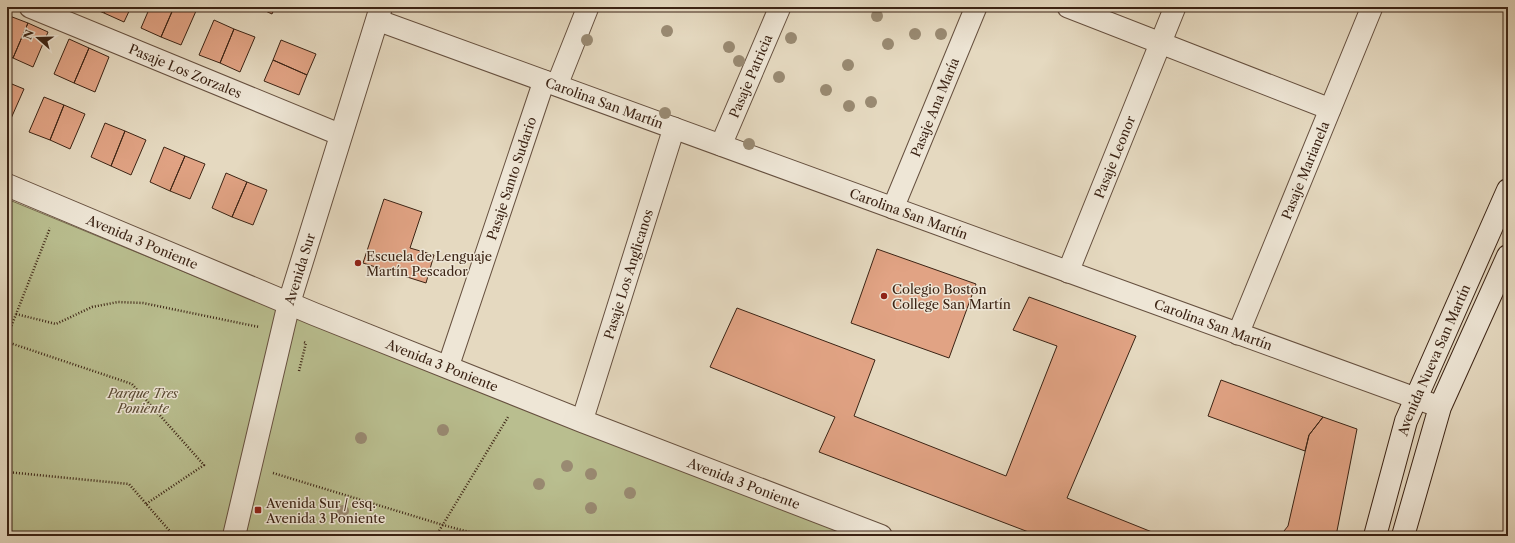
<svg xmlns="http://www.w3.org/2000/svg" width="1515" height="543" font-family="'Libre Caslon Text',serif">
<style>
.green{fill:#b9be8f;stroke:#7a7052}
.building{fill:#e1a384;stroke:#3b2314}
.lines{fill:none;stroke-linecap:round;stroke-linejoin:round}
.minor-casing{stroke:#66503f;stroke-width:23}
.tertiary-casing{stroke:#66503f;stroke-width:24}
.secondary-casing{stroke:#3b2314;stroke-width:24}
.path{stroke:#3b2314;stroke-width:2.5;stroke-dasharray:1 2;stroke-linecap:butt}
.minor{stroke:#eee6d6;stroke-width:21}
.tertiary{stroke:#eee6d6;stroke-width:22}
.secondary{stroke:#eee6d6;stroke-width:22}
.tree{fill:#998a72}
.poi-dot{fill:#8f2418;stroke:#eee6d6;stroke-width:1.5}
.labels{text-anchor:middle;stroke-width:3;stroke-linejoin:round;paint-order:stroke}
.street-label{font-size:13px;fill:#3b2314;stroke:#eee6d6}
.poi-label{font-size:13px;fill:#3b2314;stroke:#eee6d6;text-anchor:start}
.park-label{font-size:13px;font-style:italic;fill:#5a4a33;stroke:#eee6d6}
</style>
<rect width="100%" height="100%" fill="#e5d9c0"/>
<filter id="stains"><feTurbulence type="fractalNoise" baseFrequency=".005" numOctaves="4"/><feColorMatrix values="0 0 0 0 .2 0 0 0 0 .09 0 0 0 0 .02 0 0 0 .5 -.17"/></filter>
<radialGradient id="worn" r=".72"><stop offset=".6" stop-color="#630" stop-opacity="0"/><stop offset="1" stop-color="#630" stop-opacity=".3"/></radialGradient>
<path class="green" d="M7 199 321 328 856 536H7Z"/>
<path class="building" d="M89 7H107L104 13Z
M107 7H131L124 22 104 13Z
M150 7H174L161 37 141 28Z
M174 7H188L196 11 181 45 161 37Z
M257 7H275L272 14Z
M7 15 28 23 13 58 7 56Z
M214 20 234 29 220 63 199 55Z
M28 23 48 32 33 67 13 58Z
M234 29 255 37 240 72 220 63Z
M69 39 89 48 74 83 54 74Z
M281 40 316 54 307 75 273 60Z
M89 48 109 57 95 92 74 83Z
M273 60 307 75 299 95 264 81Z
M7 82 24 89 9 123H7Z
M44 97 64 105 50 140 29 132Z
M64 105 85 114 70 149 50 140Z
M105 123 125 131 111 166 91 157Z
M125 131 146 140 131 175 111 166Z
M164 147 185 156 170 191 150 182Z
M185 156 205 164 190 199 170 191Z
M226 173 247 182 232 217 212 208Z
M247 182 267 190 253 225 232 217Z
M384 199 422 212 410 248 434 255 426 283 363 263Z
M877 249 976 284 949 358 851 323Z
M1029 297 1136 336 1067 498 1162 536H1039L819 452 835 417 710 367 737 308 875 360 854 416 1006 476 1057 346 1013 330Z
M1221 380 1323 417 1309 435 1305 451 1208 416Z
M1323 417 1357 429 1336 536H1280L1288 526 1309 435Z"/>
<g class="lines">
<defs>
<g id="minor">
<path id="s1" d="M30 7 341 135"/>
<path d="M1068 7 1330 109"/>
<path id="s2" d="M377 20 1440 407"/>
<path d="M557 85 588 7"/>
<path id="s3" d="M721 145 780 7"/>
<path id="s4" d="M893 208 976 7"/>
<path id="s5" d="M1068 272 1175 7"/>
<path id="s6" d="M1238 334 1372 7"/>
<path id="s7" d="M448 367 544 81"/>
<path id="s8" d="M582 421 674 128"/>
</g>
<g id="tertiary">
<path id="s9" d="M7 185 314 314 582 421 881 536"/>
<path id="s10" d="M234 536 289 303 381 7"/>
</g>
<g id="secondary">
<path id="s11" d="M1375 536 1406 421 1508 190"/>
<path d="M1403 536 1440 407 1508 256"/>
</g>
</defs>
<use href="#minor" class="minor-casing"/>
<use href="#tertiary" class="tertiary-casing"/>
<use href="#secondary" class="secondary-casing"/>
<path class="path" d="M16 314 56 324 92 307 118 302 143 303 259 327
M7 337 50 228
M7 342 132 384 204 465 146 504
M299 371 306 343 304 342
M7 472 129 484 174 536
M273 473 443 525 484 536
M436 536 508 417"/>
<use href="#minor" class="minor"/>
<use href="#tertiary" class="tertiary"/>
<use href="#secondary" class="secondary"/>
</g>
<g class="tree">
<circle cx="877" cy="16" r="6"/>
<circle cx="667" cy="31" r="6"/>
<circle cx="915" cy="34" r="6"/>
<circle cx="941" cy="34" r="6"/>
<circle cx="791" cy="38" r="6"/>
<circle cx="587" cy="40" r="6"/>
<circle cx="888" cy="44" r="6"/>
<circle cx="729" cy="47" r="6"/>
<circle cx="739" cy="61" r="6"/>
<circle cx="848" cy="65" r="6"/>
<circle cx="779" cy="77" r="6"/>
<circle cx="826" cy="90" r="6"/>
<circle cx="871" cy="102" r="6"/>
<circle cx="849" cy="106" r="6"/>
<circle cx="665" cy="113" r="6"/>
<circle cx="749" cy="144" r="6"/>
<circle cx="443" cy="430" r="6"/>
<circle cx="361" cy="438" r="6"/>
<circle cx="567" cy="466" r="6"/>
<circle cx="591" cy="474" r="6"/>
<circle cx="539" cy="484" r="6"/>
<circle cx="630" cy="493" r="6"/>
<circle cx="591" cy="508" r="6"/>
<circle cx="343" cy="511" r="6"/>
</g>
<g class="poi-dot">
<circle cx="358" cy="263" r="4"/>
<circle cx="884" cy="296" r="4"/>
<rect x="254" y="506" width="8" height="8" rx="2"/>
</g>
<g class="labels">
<g class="street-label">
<text dy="5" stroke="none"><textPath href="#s1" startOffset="168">Pasaje Los Zorzales</textPath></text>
<text dy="5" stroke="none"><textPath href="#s3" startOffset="75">Pasaje Patricia</textPath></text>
<text dy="5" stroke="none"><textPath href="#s2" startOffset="242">Carolina San Martín</textPath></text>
<text dy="5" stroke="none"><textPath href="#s4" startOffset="109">Pasaje Ana María</textPath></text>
<text dy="5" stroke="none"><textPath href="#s5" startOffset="124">Pasaje Leonor</textPath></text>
<text dy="5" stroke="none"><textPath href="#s6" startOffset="177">Pasaje Marianela</textPath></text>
<text dy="5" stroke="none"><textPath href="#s7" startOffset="199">Pasaje Santo Sudario</textPath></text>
<text dy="5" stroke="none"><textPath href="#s2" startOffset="566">Carolina San Martín</textPath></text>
<text dy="5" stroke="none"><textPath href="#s9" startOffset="147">Avenida 3 Poniente</textPath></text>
<text dy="5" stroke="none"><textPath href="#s10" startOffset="275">Avenida Sur</textPath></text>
<text dy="5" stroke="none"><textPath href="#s8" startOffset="154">Pasaje Los Anglicanos</textPath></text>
<text dy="5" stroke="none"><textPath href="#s2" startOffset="890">Carolina San Martín</textPath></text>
<text dy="5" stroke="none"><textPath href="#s11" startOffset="186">Avenida Nueva San Martín</textPath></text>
<text dy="5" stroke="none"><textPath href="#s9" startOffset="471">Avenida 3 Poniente</textPath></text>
<text dy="5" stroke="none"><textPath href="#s9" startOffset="795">Avenida 3 Poniente</textPath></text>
</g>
<g class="poi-label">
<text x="366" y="261">Escuela de Lenguaje<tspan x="366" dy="15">Martín Pescador</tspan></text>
<text x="892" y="294">Colegio Boston<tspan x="892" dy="15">College San Martín</tspan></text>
<text x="266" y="508">Avenida Sur / esq.<tspan x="266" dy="15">Avenida 3 Poniente</tspan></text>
</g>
<g class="park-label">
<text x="143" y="398">Parque Tres<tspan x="143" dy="15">Poniente</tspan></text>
</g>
</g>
<rect width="1515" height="543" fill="none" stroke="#e5d9c0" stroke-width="24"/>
<rect x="8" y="8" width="1499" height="527" fill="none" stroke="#3b2314" stroke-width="2"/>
<rect x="12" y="12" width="1491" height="519" fill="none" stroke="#3b2314"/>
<g transform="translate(38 38) rotate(290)" stroke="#eee6d6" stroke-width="3" paint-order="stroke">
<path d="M0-3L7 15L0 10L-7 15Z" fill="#3b2314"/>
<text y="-6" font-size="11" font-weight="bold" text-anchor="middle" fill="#3b2314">N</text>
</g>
<rect width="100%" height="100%" filter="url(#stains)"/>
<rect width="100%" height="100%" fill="url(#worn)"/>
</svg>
